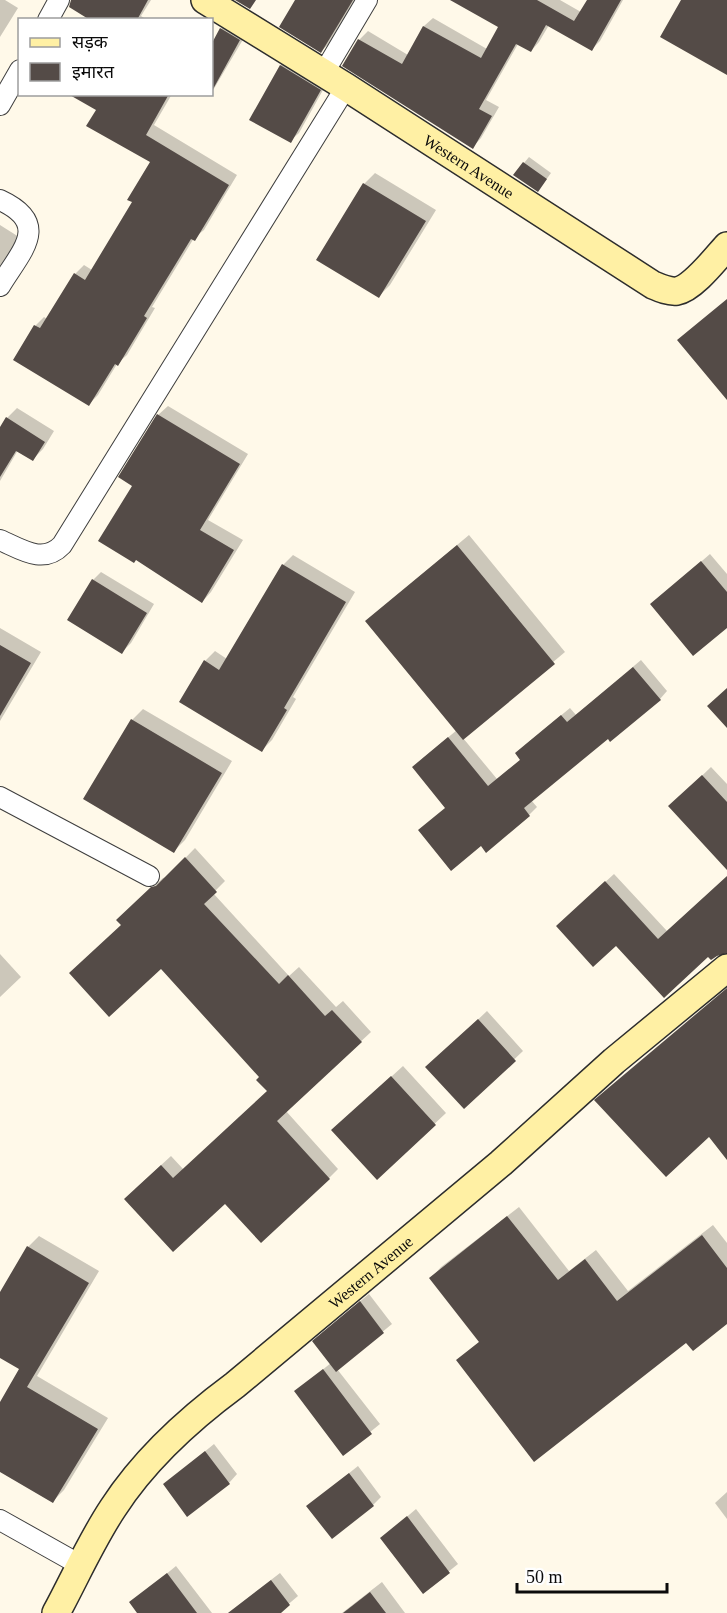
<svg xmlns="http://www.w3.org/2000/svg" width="727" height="1613" font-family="'Times New Roman','Noto Sans Devanagari',serif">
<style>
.shadow{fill:#0003}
.building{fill:#544b47}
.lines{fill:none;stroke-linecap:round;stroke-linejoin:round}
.street-casing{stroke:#3e3e3e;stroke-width:22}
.secondary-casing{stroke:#2d2d2d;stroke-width:30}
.street{stroke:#fff;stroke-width:20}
.secondary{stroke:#fff0a4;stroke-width:27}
.labels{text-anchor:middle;stroke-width:6;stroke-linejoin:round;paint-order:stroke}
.street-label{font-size:16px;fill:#0b0b0b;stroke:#fff}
</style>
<rect width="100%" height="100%" fill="#fff9e9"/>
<path class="shadow" d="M0 0H5L18 8 0 37Z
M72 0H151L141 16 147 20H93Z
M297 0H355L330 43 321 51Z
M453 0H560L581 12 588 0H623L600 41 592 49 549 25 539 42 531 51 518 44 486 100 499 107 481 138 473 147 344 65 359 40 368 31 408 55 424 26 433 18 487 49 500 26Z
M230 20 248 31 212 92V46L221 29Z
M289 57 328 81 299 133 290 141 251 119 281 65Z
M71 94H172L154 125 237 175 204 230 194 238 152 307 155 308 127 355 117 364 98 395 89 404 35 326 44 317 47 319 75 274 84 265 92 270 134 202 152 162 98 110Z
M529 157 551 173 543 184 524 163Z
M375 173 436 210 390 285 379 296 364 184Z
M0 225 19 237 0 269Z
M168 406 248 454 208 520 243 540 211 592 202 602 134 485 158 415Z
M17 408 54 431 43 449 33 459 18 450 0 481V430L7 418Z
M469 535 565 652 463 738 497 779 521 759 525 745 570 708 576 715 641 660 667 691 660 699 608 737 531 800 537 807 529 815 447 807 422 759 457 730 378 611Z
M710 554 727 574V626L652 604Z
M293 555 355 592 293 697 296 699 272 740 262 750 205 661 215 651 227 659 283 565Z
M101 572 154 604 131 643 122 652 93 580Z
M0 628 41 652 0 721Z
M143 709 232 761 185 840 174 851 132 720Z
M711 767 727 784V868L679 798Z
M195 848 225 881 213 893 289 976 299 967 336 1007 343 1001 371 1032 286 1111 338 1169 329 1178 225 1201 135 1189 171 1156 184 1170 269 1091 261 1077 122 925 128 911 163 878 167 877Z
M614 874 667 931 727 877V938L616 944 566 918Z
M0 954 21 977 0 997Z
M487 1011 523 1051 464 1107 436 1059Z
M403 1066 446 1113 377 1178 344 1120Z
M519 1207 569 1271 596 1250 628 1291 713 1225 727 1243V1322L687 1341 458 1360 480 1341 431 1278 441 1267Z
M39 1236 99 1271 37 1376 108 1418 64 1490 53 1501 0 1470V1405L21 1369 0 1356V1294L28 1247Z
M369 1294 392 1324 337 1369 380 1424 343 1454 296 1391 331 1363 322 1333Z
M214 1444 237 1474 229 1483 165 1484Z
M358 1466 381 1497 373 1505 308 1506Z
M727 1492V1519L715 1503Z
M416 1509 458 1564 423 1592 382 1538Z
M176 1566 212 1613H139L131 1603Z
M280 1573 298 1596 278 1613H228Z
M382 1582 405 1613H342Z"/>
<path class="building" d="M71 0H148L137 20H90L69 7Z
M235 0H256L250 9Z
M295 0H353L321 53 279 27Z
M450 0H537L574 21 587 0H621L592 51 546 25 531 52 516 44 479 109 492 116 473 149 342 66 358 39 402 64 423 26 481 58 498 27Z
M681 0H727V75L660 37Z
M220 28 240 40 212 91V43Z
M280 65 321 90 291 143 249 120Z
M68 94H169L146 135 229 185 195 241 191 239 144 316 147 318 118 366 115 364 89 406 13 360 34 325 40 328 74 273 85 280 132 202 127 200 150 162 86 126 96 110Z
M523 162 547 179 538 192 513 175Z
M363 183 426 221 379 298 316 260Z
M727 299V400L677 340Z
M157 414 240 464 200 530 234 550 202 603 136 560 134 563 98 541 132 486 118 477Z
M6 417 45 442 33 461 16 451 0 477V427Z
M457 545 555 664 463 740 365 621Z
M701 561 727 592V628L693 656 650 604Z
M282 564 346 602 284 708 287 710 262 752 179 702 204 660 219 670Z
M92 579 147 613 122 654 67 620Z
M0 645 31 663 0 716Z
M633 667 661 700 610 742 608 739 524 808 530 816 486 853 481 846 451 871 418 830 445 808 412 767 448 737 488 786 520 760 515 753 561 715 567 722Z
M727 688V728L707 706Z
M131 719 222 773 174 853 83 799Z
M702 775 727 802V870L668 806Z
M185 857 217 892 204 904 279 984 288 975 325 1016 332 1010 362 1042 277 1121 330 1179 261 1243 225 1204 173 1252 124 1199 161 1165 173 1178 267 1091 256 1080 259 1077 161 969 109 1017 69 973 121 925 116 920 151 887 156 886Z
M727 876V953L717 956 711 960 708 957 664 998 616 946 593 967 556 926 605 881 658 939Z
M727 988V1160L709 1137 666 1177 594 1100Z
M478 1019 516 1061 464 1109 425 1067Z
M391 1076 436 1125 377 1180 331 1130Z
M507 1216 558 1280 585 1259 617 1301 702 1235 727 1268V1324L693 1351 686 1343 534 1462 456 1360 479 1342 429 1278Z
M27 1246 89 1283 27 1387 98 1429 53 1503 0 1472V1402L19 1369 0 1358V1292Z
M360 1301 384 1333 336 1372 312 1341Z
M323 1369 372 1434 343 1456 294 1391Z
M205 1451 230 1484 187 1517 163 1484Z
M349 1473 374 1506 332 1539 306 1506Z
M407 1516 450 1573 423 1594 380 1538Z
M167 1573 197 1613H137L129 1602Z
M271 1580 290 1605 281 1613H228Z
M370 1592 386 1613H343Z"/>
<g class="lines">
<defs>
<path id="street" d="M48 20 59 0
M323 74 367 0
M0 105 20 70
M0 200C52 224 21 251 0 286
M0 540C21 549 43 565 62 545L346 87
M0 797 149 876
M0 1520 82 1566"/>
<g id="secondary">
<path id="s1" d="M205 0 346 87 653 285C660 288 669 292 677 291 693 288 716 258 727 246"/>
<path id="s2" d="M56 1613C75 1578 91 1541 113 1508 144 1460 189 1419 235 1385L501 1163 614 1061 727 968"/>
</g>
</defs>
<use href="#street" class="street-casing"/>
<use href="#secondary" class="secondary-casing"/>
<use href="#street" class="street"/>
<use href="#secondary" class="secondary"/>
</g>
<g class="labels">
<g class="street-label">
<text dy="6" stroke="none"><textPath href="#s1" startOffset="312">Western Avenue</textPath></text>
<text dy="6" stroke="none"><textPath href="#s2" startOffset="470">Western Avenue</textPath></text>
</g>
</g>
<rect x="18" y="18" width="195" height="78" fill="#ffffff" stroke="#9d9d9d" stroke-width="1.5"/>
<rect x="30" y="38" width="30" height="9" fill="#fff0a4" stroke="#9d9d9d" stroke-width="1.5"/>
<text x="72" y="48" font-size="18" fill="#0b0b0b">सड़क</text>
<rect x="30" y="63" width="30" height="18" fill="#544b47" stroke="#9d9d9d" stroke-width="1.5"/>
<text x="72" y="78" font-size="18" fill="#0b0b0b">इमारत</text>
<path d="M517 1583v9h150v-9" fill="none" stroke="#0b0b0b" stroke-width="3"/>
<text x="526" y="1583" font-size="18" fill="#0b0b0b" stroke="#ffffff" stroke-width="4.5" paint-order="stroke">50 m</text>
</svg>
